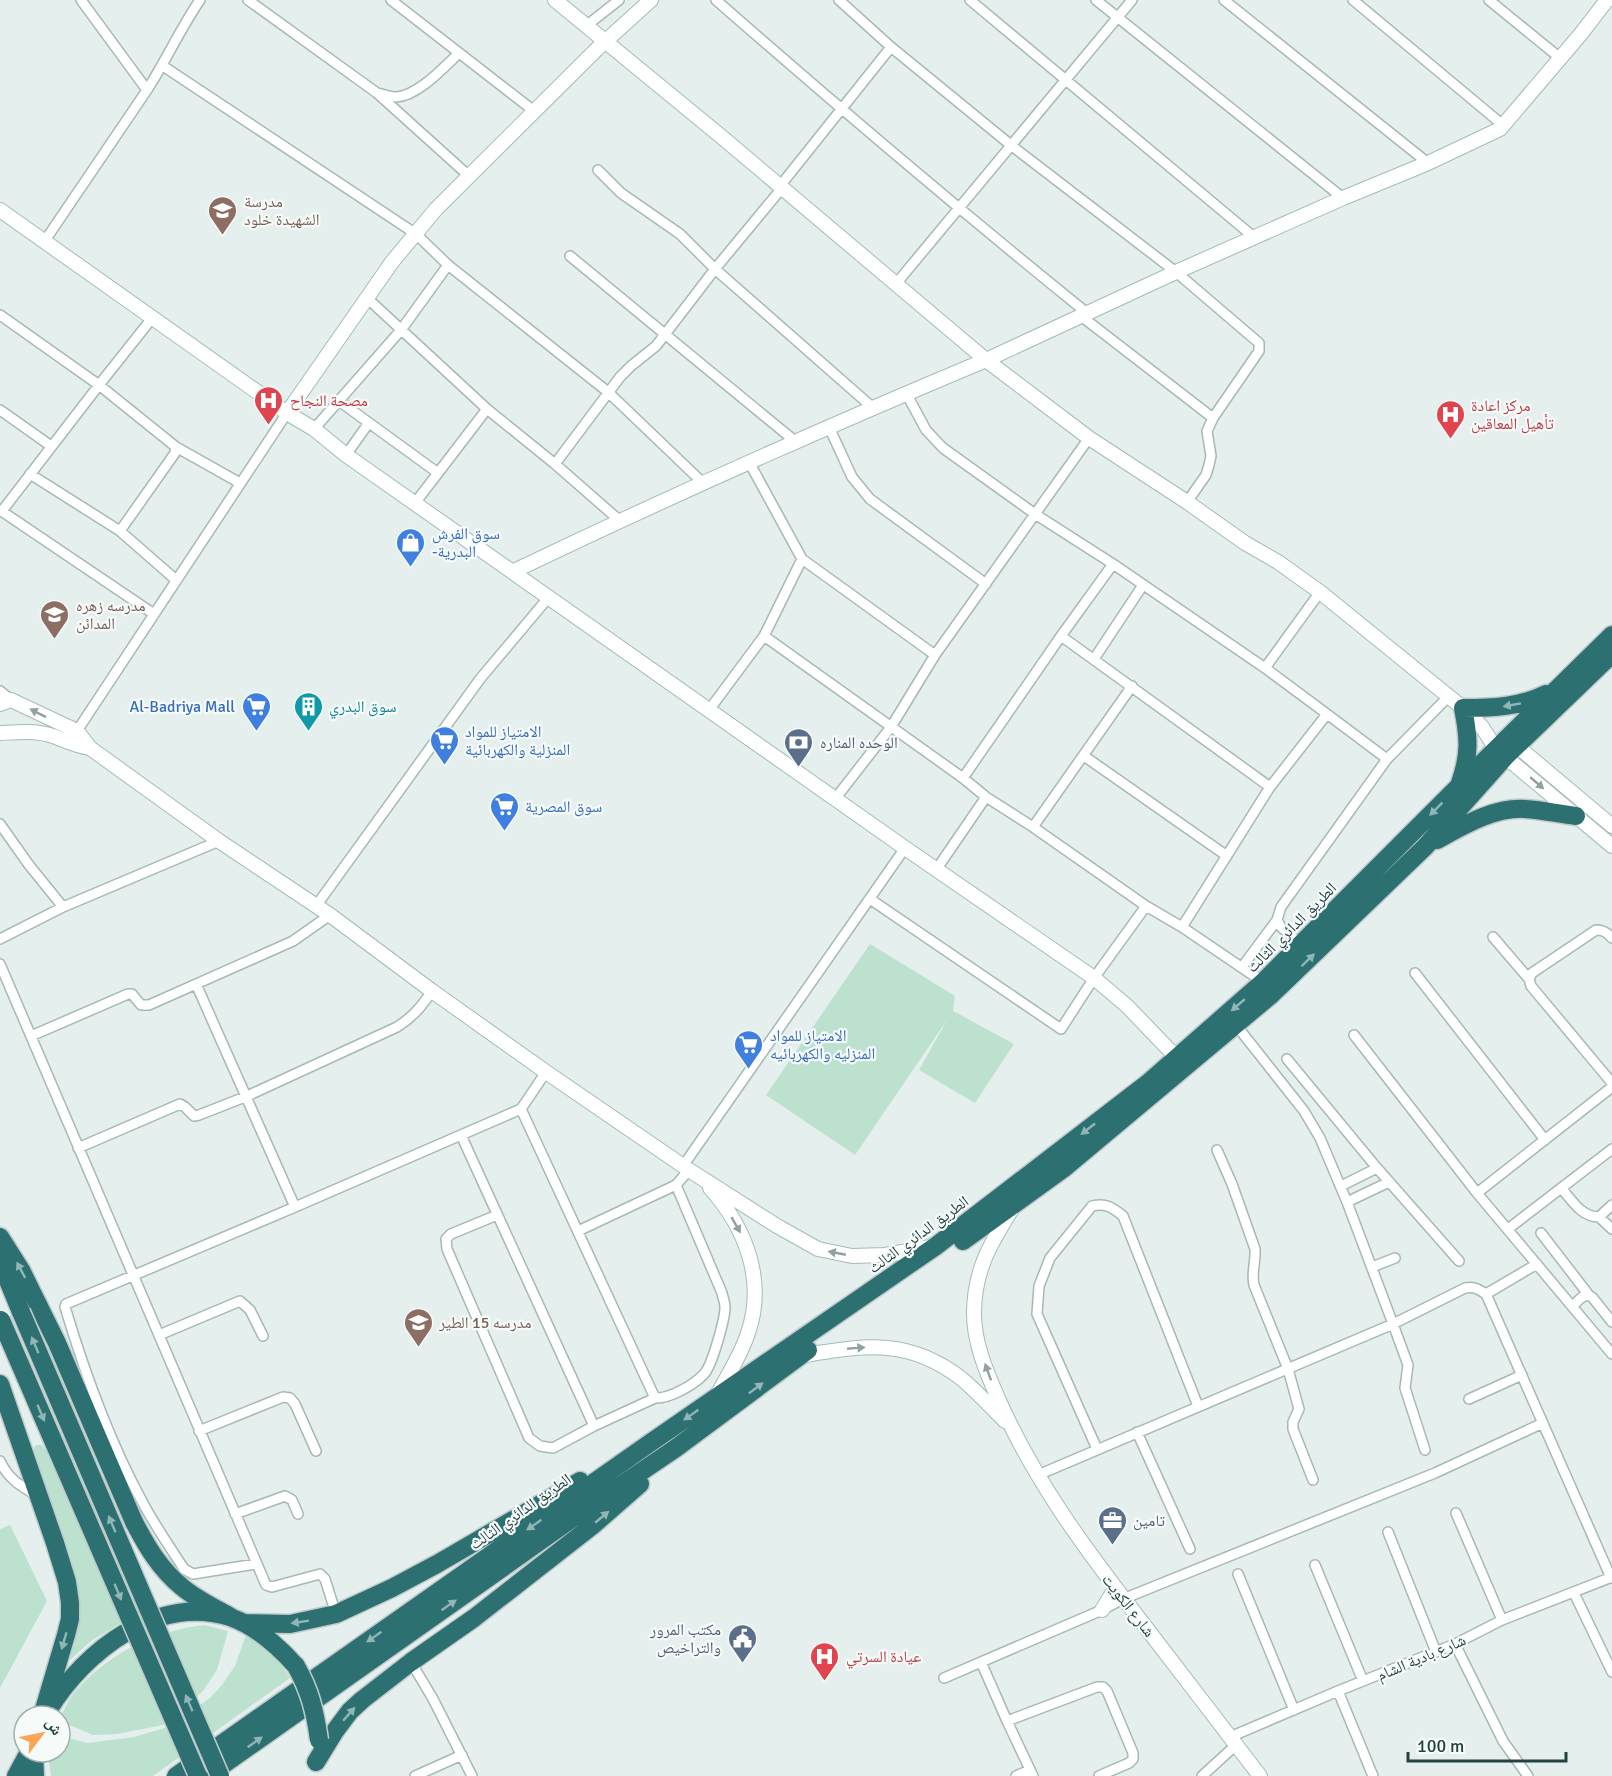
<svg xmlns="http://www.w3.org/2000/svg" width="1612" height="1776" font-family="Signika,'Noto Naskh Arabic',sans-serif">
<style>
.green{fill:#bde1cf}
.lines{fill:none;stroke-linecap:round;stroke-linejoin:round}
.street-casing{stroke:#a7b8b6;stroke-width:12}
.secondary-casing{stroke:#a2bcb9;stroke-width:16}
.highway-casing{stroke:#c1caca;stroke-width:21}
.street{stroke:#fff;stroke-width:9}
.secondary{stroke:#fff;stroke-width:14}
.highway{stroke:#2c7072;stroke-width:18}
.highway-bridge-casing{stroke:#c1caca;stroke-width:21;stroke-linecap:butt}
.highway-bridge{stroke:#2c7072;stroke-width:18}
.oneway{fill:#91b6b6}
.oneway2{fill:#90a1a0}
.labels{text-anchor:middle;stroke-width:4.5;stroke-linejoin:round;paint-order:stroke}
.education-label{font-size:16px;fill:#785e54;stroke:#f6fbfa;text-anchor:start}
.health-label{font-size:16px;fill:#be3a42;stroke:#f6fbfa;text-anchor:start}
.shop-label{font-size:16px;fill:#366cbe;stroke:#f6fbfa;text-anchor:start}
.culture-label{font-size:16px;fill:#0d838f;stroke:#f6fbfa;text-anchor:start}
.service-label{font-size:16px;fill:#4e5e75;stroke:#f6fbfa;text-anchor:start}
.street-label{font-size:16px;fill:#224342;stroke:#f6fbfa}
</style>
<rect width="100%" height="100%" fill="#e5efed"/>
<path class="green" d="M870 944 955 996 953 1011 1014 1044 975 1103 919 1070 947 1020 855 1155 766 1095Z
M37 1445H41L50 1454 122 1622 91 1641 71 1659 68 1656 75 1579 34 1453V1447Z
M10 1525 47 1601 0 1688V1529Z
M204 1625 228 1631 217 1670 203 1691 163 1725 117 1734 93 1735 60 1721V1717C65 1709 69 1699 74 1693 107 1654 154 1631 204 1625Z
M246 1635C266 1645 279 1659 290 1678L153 1776H51L49 1761 51 1752H60V1736L88 1743 134 1737 168 1727 210 1698 222 1685 235 1666Z"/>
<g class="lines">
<defs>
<path id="street" d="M248 0 377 93C383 94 390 97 396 97 418 96 444 67 459 53
M391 0 534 111
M716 0C838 107 961 211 1087 313
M839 0 891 47 1012 146 1176 272 1259 343V351L1213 418 1207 431 1211 456 1209 465 1206 475 1187 502
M970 0 1255 238
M1096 0 1343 198
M1224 0 1428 163
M1353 0 1504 126
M1489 0 1560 58
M586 26 619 0
M163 66 416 234 448 265 608 392 702 482
M147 90C166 61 180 29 200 0
M377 93 469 176
M598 170 621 193 680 234 715 269 872 407
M780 186 891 47
M44 242 147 90 81 0
M570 256 796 442
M895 285 1132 0
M367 298 487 409 555 464 619 520
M0 315 99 385 176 447 175 453 120 531
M1081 316 1213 418
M906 393 926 430 943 448 1035 514 1113 564 1265 668 1320 592
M339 401 438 473
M0 410 51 446
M829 427 852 477 870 499 986 584
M314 429 401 330 448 265
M176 447 240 483
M346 455 368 424
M749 462 802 559 935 655
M555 464 620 377 631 366 656 346 715 269 782 188
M30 474 120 531 176 580
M415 503 487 409
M0 510 154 614
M2 511 99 385 153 317
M764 636 802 559
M1061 636 1270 787 1327 714 1265 668
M1094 659 1143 585
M0 691 11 700
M709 710 764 636 963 778 986 797
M75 734 287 413
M1084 756 1227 856
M1387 759 1449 696
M963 778 1061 636 1113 564
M835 799 891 727 935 655 1089 438
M0 824 29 865 63 907
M1033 827 1132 686
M870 899 1061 1029 1094 978 1146 906 1033 827 986 797 936 870
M316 906 480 679 548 598
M1146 906 1182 927 1263 982
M1182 927 1270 787
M1493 937 1529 979
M1612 938C1607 932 1603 930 1596 930L1532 973 1529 979 1531 986 1612 1083
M0 939 63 907 219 841
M1301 945 1281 927 1277 920 1281 907 1387 759 1327 714
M0 964 266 1585 272 1587 320 1574 325 1579 336 1614
M1242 967 1277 920
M1415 973 1545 1140
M196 984 295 1207
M1236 1025 1304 1111 1320 1138 1347 1202 1393 1324 1465 1288C1474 1286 1478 1289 1486 1294
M1354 1035 1477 1193
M31 1036 128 994H132L141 1005H149L293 941 330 915
M1287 1059 1377 1168 1459 1261
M1612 1087 1477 1193 1612 1354
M521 1109 655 1398
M461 1135 594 1426
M78 1148 180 1104 185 1107 194 1116 199 1115 245 1097 397 1027C413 1017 422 1006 432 991
M1217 1150 1232 1184 1255 1249C1256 1262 1251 1273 1254 1285L1288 1369 1299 1409 1293 1422V1429L1313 1480
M683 1166 905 848
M1341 1186 1377 1168
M1561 1188C1572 1200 1581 1217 1599 1217L1612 1229
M1347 1202 1389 1182
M497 1215 451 1234 446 1239 447 1249 529 1438 540 1446 553 1448 594 1426 655 1398C669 1399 694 1385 704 1374 712 1366 725 1319 725 1307 725 1303 723 1298 722 1293L676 1185
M1599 1217 1612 1205
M1508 1229 1612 1149
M578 1231 676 1185 689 1170
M1541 1233 1588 1294
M1537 1264 1486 1294 1611 1578
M1372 1267 1395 1258
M1573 1306C1579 1300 1584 1292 1592 1297L1612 1322
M159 1335 240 1301 250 1310 263 1336
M1469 1399 1522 1375
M199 1431 283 1397 290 1398 295 1404 316 1451
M1137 1432 1190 1549
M1097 1449 1037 1314 1039 1286 1050 1258 1092 1206C1106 1203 1112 1207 1123 1216L1198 1406
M0 1461C8 1479 21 1486 36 1495
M1038 1475 1393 1324 1408 1365 1405 1388 1425 1450
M1456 1513 1502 1620
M235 1514 285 1496 292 1500 298 1514
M1388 1532 1436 1652
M256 1564 193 1574 184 1569C170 1547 155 1526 143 1503 109 1441 85 1374 65 1307L66 1304 295 1207 521 1109 546 1072
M1315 1565 1363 1681
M1238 1574 1294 1710
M1574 1593 1612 1672
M1455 1644 1503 1741 1528 1776
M411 1662 433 1699 472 1776
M981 1662 1007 1721
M944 1678 1102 1610 1123 1599 1435 1473 1543 1423
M1338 1691 1373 1776
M1230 1737 1338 1691 1455 1644 1502 1620 1612 1577
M415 1776 462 1755
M1016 1776 1030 1770
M1033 1776 1007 1721 1097 1687H1103L1107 1691 1133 1753V1759L1129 1763 1099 1776
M1202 1776 1236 1745"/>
<path id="secondary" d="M555 0 723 138 986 360 1176 272 1343 198 1428 163 1500 129 1580 35 1607 0
M0 210 287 413 314 429 346 455 905 848 1094 978 1127 1006 1177 1058
M287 413 392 262 436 209 598 48 651 0
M512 572C668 497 826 427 986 360L1089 438 1187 502 1245 543 1278 562 1320 592 1463 708 1482 727 1496 749 1612 846
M0 704 11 700 77 731 90 748 219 841 330 915 432 991 546 1072 689 1170 777 1226 818 1249 852 1256 885 1255 931 1247
M0 733C18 732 36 730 53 736 66 741 76 746 90 748
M1511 741 1612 826
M710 1188C746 1228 766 1281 748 1333 741 1355 728 1375 717 1395
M1012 1209C990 1244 974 1271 974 1314 974 1342 986 1371 997 1396 1033 1479 1086 1550 1141 1621 1181 1673 1220 1724 1260 1776
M799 1356C862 1346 907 1336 962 1379 977 1392 991 1407 1005 1421
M1102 1610 1115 1589"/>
<path id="highway" d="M1460 783C1470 754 1469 738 1463 708 1492 708 1520 707 1546 694
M1437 840C1463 826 1494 807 1525 809 1542 810 1559 814 1576 816
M0 1237 21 1270 57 1343 134 1522C147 1547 160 1569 182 1587 196 1599 215 1608 231 1617
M963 1241 1063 1169 1271 995 1425 847 1506 756 1612 654
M0 1261 21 1312
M0 1384 55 1543 67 1582 70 1603V1619L66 1635 42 1716
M244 1623 290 1624 336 1614 392 1588 437 1564 580 1481
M49 1709C85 1651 157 1594 230 1617 256 1626 278 1646 296 1666
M34 1752 35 1776
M316 1762 335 1731 350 1711 362 1700 411 1662 474 1618 592 1526 640 1484
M16 1776 29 1752
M176 1776 650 1443 936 1246 1148 1083 1263 982 1496 749 1612 635
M207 1776 573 1518 676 1448 808 1350"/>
</defs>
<use href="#street" class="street-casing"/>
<use href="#secondary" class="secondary-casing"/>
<use href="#highway" class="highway-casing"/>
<use href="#street" class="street"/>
<use href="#secondary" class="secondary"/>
<use href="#highway" class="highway"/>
<defs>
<path id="highway-bridge" d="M21 1312 220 1776
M1 1320 198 1776
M296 1666C310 1691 315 1711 319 1740"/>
</defs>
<use href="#highway-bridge" class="highway-bridge-casing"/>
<use href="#highway-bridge" class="highway-bridge"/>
</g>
<defs><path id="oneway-solid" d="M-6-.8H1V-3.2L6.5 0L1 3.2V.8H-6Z" transform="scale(1.5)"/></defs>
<g class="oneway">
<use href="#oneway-solid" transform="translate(1512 705) rotate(170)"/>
<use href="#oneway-solid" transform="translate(1436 809) rotate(135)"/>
<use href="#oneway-solid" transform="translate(1308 960) rotate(-44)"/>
<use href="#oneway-solid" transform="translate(1238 1005) rotate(139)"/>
<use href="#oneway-solid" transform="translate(1088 1129) rotate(142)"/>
<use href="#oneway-solid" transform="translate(21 1270) rotate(-118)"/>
<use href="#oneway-solid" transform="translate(35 1345) rotate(-113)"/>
<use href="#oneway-solid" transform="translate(756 1388) rotate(-37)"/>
<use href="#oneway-solid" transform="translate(41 1413) rotate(67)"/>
<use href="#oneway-solid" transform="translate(691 1415) rotate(145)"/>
<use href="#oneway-solid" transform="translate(602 1517) rotate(-40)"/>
<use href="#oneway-solid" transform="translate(112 1524) rotate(-113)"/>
<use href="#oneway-solid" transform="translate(534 1525) rotate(145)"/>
<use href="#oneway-solid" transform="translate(118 1592) rotate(67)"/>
<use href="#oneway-solid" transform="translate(449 1605) rotate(-35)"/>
<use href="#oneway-solid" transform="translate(300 1622) rotate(171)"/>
<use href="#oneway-solid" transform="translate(374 1637) rotate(145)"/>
<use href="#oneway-solid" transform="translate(64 1641) rotate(106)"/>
<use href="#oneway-solid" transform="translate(189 1703) rotate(-113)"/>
<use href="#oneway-solid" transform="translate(349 1714) rotate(-49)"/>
<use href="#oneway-solid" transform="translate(255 1742) rotate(-35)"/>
</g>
<g class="oneway2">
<use href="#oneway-solid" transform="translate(38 713) rotate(-153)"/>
<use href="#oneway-solid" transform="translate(1537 783) rotate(41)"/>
<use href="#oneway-solid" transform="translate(736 1225) rotate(60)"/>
<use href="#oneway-solid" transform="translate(837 1253) rotate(-169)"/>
<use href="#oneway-solid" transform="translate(856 1348) rotate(-5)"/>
<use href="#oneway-solid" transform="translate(988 1372) rotate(-110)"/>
</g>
<defs>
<symbol id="school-pin" viewBox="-11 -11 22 30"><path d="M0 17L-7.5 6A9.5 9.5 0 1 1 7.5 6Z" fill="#8d6e63" stroke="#f6fbfa"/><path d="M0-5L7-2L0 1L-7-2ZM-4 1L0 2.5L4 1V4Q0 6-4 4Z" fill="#fff"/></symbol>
<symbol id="hospital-pin" viewBox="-11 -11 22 30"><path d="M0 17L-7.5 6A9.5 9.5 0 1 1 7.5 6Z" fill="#e0444e" stroke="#f6fbfa"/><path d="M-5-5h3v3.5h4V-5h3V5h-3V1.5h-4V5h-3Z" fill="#fff"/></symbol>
<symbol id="shop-pin" viewBox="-11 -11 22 30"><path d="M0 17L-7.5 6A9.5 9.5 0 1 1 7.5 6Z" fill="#3f7fe0" stroke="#f6fbfa"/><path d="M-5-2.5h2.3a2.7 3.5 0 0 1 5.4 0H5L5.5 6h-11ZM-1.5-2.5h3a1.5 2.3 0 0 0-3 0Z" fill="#fff"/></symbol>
<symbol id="supermarket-pin" viewBox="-11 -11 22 30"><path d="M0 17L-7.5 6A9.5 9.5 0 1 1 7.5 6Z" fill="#3f7fe0" stroke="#f6fbfa"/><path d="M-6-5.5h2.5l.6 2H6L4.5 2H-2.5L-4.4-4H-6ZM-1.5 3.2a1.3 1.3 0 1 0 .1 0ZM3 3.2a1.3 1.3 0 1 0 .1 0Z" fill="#fff"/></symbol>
<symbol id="building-pin" viewBox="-11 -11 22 30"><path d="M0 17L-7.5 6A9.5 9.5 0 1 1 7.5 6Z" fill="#0f9aa8" stroke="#f6fbfa"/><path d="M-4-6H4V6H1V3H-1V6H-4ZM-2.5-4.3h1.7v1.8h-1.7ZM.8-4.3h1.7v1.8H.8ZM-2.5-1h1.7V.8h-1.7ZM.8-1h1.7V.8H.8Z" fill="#fff"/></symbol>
<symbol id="bank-pin" viewBox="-11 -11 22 30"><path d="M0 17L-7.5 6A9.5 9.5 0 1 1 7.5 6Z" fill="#5c6f8a" stroke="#f6fbfa"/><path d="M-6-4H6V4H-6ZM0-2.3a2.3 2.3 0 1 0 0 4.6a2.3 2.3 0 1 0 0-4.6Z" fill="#fff"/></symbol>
<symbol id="office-pin" viewBox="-11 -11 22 30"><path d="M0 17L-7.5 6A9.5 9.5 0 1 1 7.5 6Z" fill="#5c6f8a" stroke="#f6fbfa"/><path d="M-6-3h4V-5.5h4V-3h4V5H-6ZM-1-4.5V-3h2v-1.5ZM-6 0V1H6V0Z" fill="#fff"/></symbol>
<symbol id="civic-pin" viewBox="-11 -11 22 30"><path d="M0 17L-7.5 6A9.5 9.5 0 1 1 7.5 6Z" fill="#5c6f8a" stroke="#f6fbfa"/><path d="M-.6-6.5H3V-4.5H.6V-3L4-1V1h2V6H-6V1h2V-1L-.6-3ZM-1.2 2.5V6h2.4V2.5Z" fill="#fff"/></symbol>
</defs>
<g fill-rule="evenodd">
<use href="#school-pin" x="206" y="194" width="33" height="45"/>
<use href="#hospital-pin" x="252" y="384" width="33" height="45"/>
<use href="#hospital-pin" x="1434" y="398" width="33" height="45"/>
<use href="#shop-pin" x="394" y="526" width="33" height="45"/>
<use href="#school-pin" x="38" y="598" width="33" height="45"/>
<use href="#supermarket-pin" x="240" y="690" width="33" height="45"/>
<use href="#building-pin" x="292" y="690" width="33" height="45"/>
<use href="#supermarket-pin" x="428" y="724" width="33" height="45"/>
<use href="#bank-pin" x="782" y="726" width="33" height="45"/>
<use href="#supermarket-pin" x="488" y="790" width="33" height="45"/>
<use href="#supermarket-pin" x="732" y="1028" width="33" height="45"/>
<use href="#school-pin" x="402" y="1306" width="33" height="45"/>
<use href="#office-pin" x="1096" y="1504" width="33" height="45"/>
<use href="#civic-pin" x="726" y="1622" width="33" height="45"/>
<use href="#hospital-pin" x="808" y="1640" width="33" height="45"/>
</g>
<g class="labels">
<g class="education-label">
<text x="244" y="207">مدرسة<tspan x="244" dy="18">الشهيدة خلود</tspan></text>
<text x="76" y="611">مدرسه زهره<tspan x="76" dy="18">المدائن</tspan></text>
<text x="439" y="1328">مدرسه 15 الطير</text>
</g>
<g class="health-label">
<text x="290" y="406">مصحة النجاح</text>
<text x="1471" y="411">مركز اعادة<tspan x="1471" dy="18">تأهيل المعاقين</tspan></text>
<text x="846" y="1662">عيادة السرتي</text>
</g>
<g class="shop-label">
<text x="432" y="539">سوق الفرش<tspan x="432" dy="18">-البدرية</tspan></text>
<text x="235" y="712" text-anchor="end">Al-Badriya Mall</text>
<text x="465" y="737">الامتياز للمواد<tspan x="465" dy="18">المنزلية والكهربائية</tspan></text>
<text x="525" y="812">سوق المصرية</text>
<text x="770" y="1041">الامتياز للمواد<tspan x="770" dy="18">المنزليه والكهربائيه</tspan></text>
</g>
<g class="culture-label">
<text x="329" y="712">سوق البدري</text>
</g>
<g class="service-label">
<text x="820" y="748">الوحده المناره</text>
<text x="1133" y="1526">تامين</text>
<text x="721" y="1635" text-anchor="end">مكتب المرور<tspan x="721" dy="18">والتراخيص</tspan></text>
</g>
<g class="street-label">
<text transform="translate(1291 927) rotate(-45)" y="6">الطريق الدائري الثالث</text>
<text transform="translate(918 1234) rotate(-36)" y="6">الطريق الدائري الثالث</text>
<text transform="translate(520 1511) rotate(-35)" y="6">الطريق الدائري الثالث</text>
<text transform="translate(1129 1605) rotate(52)" y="6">شارع الكويت</text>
<text transform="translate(1421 1657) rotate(-23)" y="6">شارع بادية الشام</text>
</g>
</g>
<g transform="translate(42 1734) rotate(58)"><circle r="28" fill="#f6fbfa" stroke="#a1b1b0" stroke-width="1.5"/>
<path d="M0-4.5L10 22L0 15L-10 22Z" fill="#fca557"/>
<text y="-9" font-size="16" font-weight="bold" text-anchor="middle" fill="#224342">ش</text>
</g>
<path d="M1408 1752v9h158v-9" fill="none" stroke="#224342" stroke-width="3"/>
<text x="1417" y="1752" font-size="18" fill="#224342" stroke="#f6fbfa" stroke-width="4.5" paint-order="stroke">100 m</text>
</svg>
